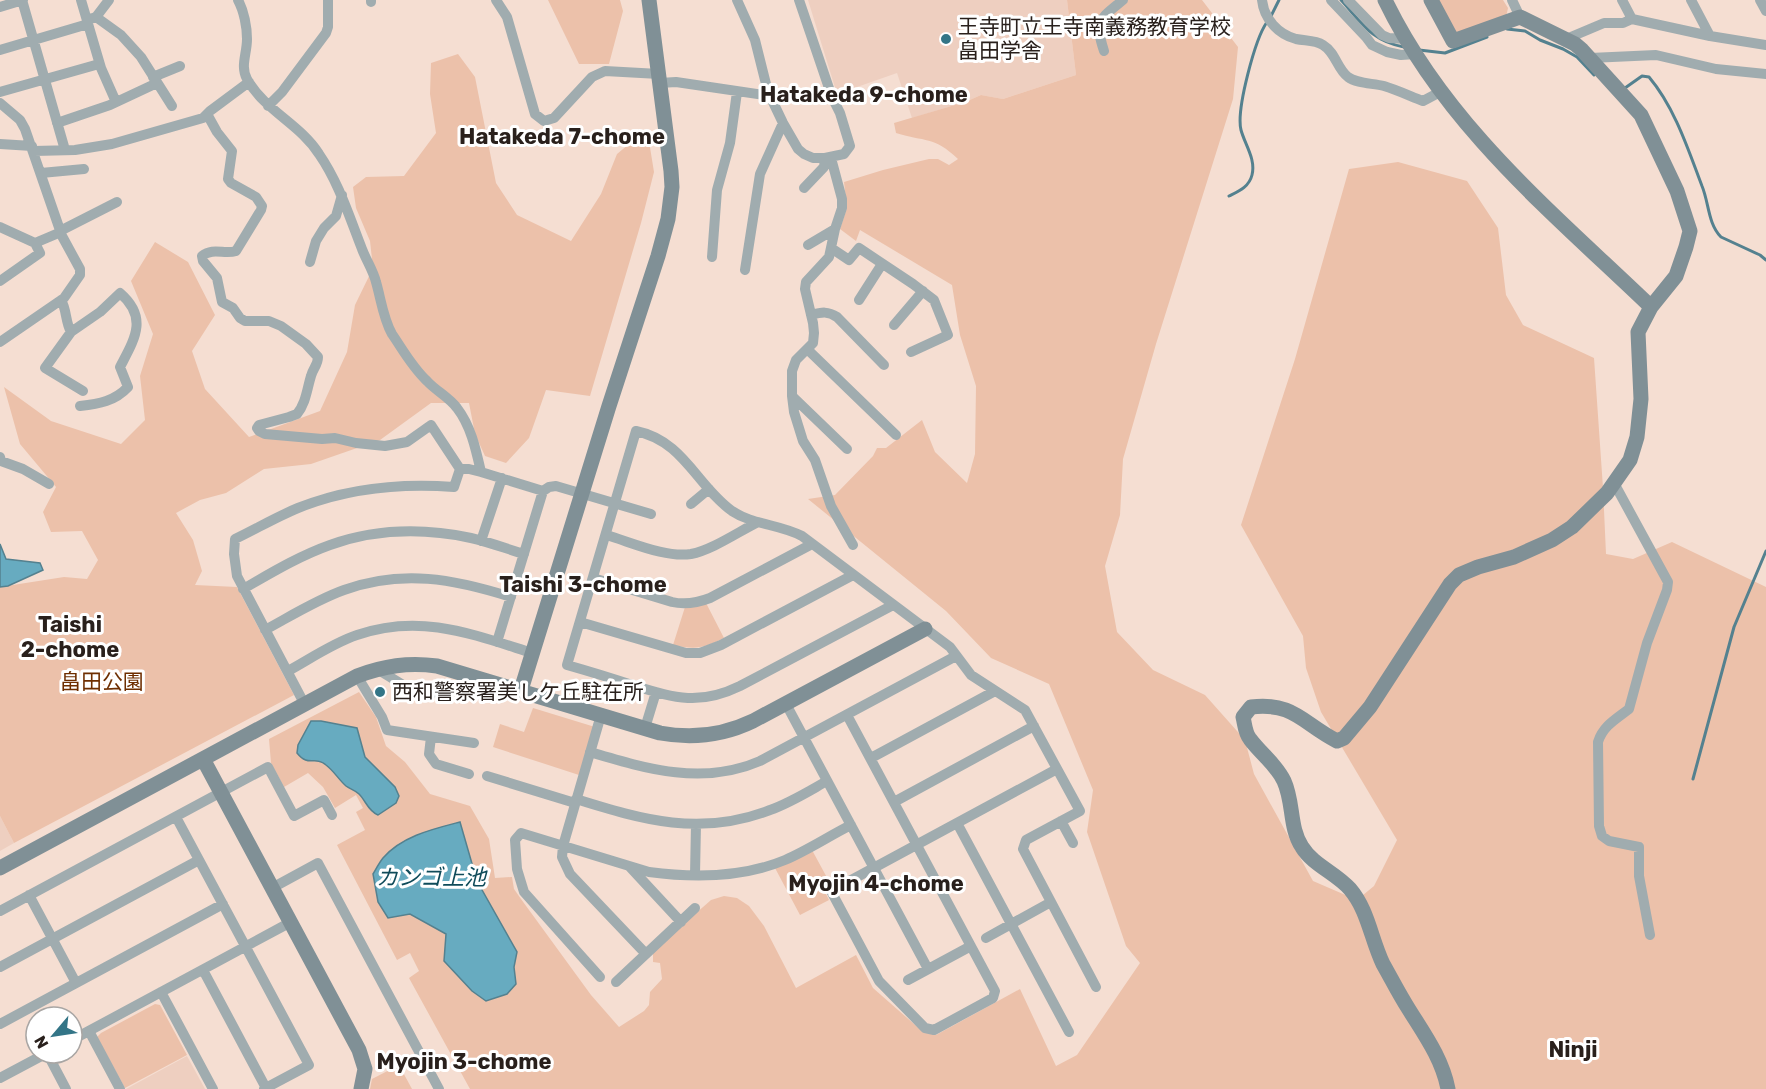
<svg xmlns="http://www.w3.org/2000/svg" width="1766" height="1089" font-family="Rubik,'Noto Sans JP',sans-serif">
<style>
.built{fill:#eecfc0}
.green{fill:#ecc1aa}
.water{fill:#67abc0;stroke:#54818f;stroke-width:1.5}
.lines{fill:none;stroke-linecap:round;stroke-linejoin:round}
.stream{stroke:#54818f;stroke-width:3}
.street{stroke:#a0acaf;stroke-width:10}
.secondary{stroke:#809096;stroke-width:15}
.poi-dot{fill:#337587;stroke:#fff;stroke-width:2}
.labels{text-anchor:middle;stroke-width:6;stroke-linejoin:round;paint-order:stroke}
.poi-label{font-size:21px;fill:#29201c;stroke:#fff;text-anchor:start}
.park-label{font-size:21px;fill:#6e2e00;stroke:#fff}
.neighbourhood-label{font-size:22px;font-weight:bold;fill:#29201c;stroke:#fff}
.water-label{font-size:22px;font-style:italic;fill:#0f4b5a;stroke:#fff}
</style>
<rect width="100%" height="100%" fill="#f5ded2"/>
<path class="built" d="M808 0H1067L1076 75 1003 99 981 95 965 102 912 118 897 73 837 94Z
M0 816 14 843 0 851Z
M187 1056 205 1089H126Z"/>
<path class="green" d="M548 0H620L623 11 609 64H579Z
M1067 0H1202L1238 47 1233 99 1156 344 1123 459 1120 515 1105 566 1117 632 1153 670 1205 695 1245 740 1254 774 1313 881 1357 900 1374 886 1397 840 1321 712 1306 668 1303 636 1241 525 1295 359 1349 169 1398 162 1467 181 1498 228 1506 295 1523 325 1594 358 1603 488 1606 554 1633 559 1672 542 1766 587V1089H470L409 978 419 971 410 953 397 960 337 845 365 830 356 812 363 808 356 795 335 808 323 787 308 773 284 787 271 763 269 739 359 692 376 717 386 746 405 762 430 794 470 806 489 839 495 878 512 877 514 889 521 899 591 995 619 1027 644 1011 649 1005 650 992 662 979 660 963 653 962V951L711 900 724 896 737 898 749 906 764 926 796 988 856 955 873 988 922 1031 936 1035 1020 989 1056 1066 1077 1055 1140 963 1126 946 1087 832 1093 790 1049 684 991 658 946 611 808 499 835 495 873 456 877 448H886L922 420 935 452 967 483 975 454 976 386 960 335 952 285 860 230 856 241 840 229 847 208 844 182 883 170 929 159H938L949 165 958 159C934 136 925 142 896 133L894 123 965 102 981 95 1003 99 1076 75Z
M1434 0H1503L1508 8 1506 17 1459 34 1453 31Z
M458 54 475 77 496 183 517 215 571 241 601 194 617 154 647 129 654 172 641 223 590 396 546 390 529 438 506 463 485 456 475 434 469 403H431L380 440 311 464 264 469 226 493 200 500 176 513 193 540 202 571 195 585 237 587 294 695 14 843 0 816V587L64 577 87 579 98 560 82 531 51 532 43 512 56 487 20 444 4 387 51 421 121 444 145 420 140 376 153 334 131 281 155 242 188 262 215 315 192 351 205 389 249 437 320 411 347 352 355 305 373 268 370 241 356 208 353 187 366 177 404 176 436 133 430 94 431 63Z
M706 603 724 638C704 648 696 650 673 645L685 607Z
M533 708 595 727 579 775 493 747 500 724 524 732Z
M812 850 831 885 823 888 829 900 800 915 775 868Z
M155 1004 160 1005 187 1055 125 1088 97 1037 101 1033Z
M399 1065 412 1089H370L372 1079Z"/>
<path class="water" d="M0 544 6 559 40 563 43 570 8 586 0 587Z
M311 721H321L357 728 365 757 395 787 399 796 396 803 378 815C368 811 366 801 359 794 355 790 350 789 346 786 339 780 334 771 326 765 314 755 309 768 297 753L298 745Z
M460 822 477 881 517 952 514 967 516 984 507 994 486 1001 472 991 444 961 446 934 410 914 388 918 378 902 373 874C376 869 379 863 383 858 402 836 433 829 460 822Z"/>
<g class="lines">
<path class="stream" d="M1341 0C1362 23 1371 41 1404 47
M1271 16 1279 0
M1507 29 1525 31 1540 40 1563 49 1577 57 1594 75
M1419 50 1445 53 1487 37
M1625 88 1642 76 1649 77C1675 108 1688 149 1702 186 1709 203 1708 224 1721 237L1760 255 1766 260
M1229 196C1239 191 1249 187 1252 175 1256 159 1245 145 1241 130 1236 110 1255 39 1267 22
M1693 779 1734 627 1766 551"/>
<path class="street" d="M22 0 65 150
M81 0 101 68 116 102
M238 0C244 11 247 27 247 39 247 54 240 66 247 79 265 111 300 124 319 154 339 183 349 216 362 249 366 260 373 270 376 282 381 299 383 318 392 334 403 350 412 367 427 381 436 391 449 397 457 408 471 426 476 450 481 472L543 491 549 487 556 486 651 514
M371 0V2
M496 0 507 17 535 114 544 121 554 118 592 77 605 71 659 74
M737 0 755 40 766 84 772 100 783 123 798 149 804 154 813 158H825L844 154 850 146 840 113 832 97 799 0
M1262 0C1264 19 1278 34 1296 39 1305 41 1315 40 1323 45 1336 53 1337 69 1348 77 1357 84 1373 83 1384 86 1397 90 1410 96 1423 101L1440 92
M1331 0 1366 37 1372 45 1387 52 1401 55 1415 54
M1348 0 1382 35 1389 38 1406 39
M1512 0 1520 17
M1622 0 1632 19
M1691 0 1710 36
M1760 0 1766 11
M0 7 23 0
M96 17 121 35 141 57 172 106
M90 19 96 17 109 0
M1566 39 1604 23H1623L1632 19 1710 36 1766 45
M0 50 88 24
M1104 51C1094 20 1099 20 1123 0
M1590 58 1656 55 1716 69 1766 74
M153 77 180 66
M660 83 676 82 771 96
M0 92 99 64
M0 103 20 120 25 129 62 236 80 269V275L64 298 0 342
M268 106 282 92 326 33 328 27V0
M207 114 217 132 232 151 228 179 231 183 256 197 262 206 261 210 236 251C224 255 214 247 202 256L203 261 217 278 222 302 233 308 240 318 245 321H269L281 326 306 344 318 357C318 365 313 368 311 376 307 389 306 403 297 414L289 417 259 425 257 428 259 431 265 434 322 439 335 438 356 443 385 446 407 442 431 425 460 469H469L481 472
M57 123 110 105 157 83
M0 144 32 146
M34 151 75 150 112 144 203 118 210 111 249 82
M831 158 842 199V208L835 229 829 257 806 282 805 289 813 323 814 333 813 343 796 360 792 371V396L794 412 803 441 815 460 831 506 853 545
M41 173 84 169
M804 188 824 167 825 158
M0 227 35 243 61 232
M60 231 117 202
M808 245 835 229
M831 248 849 260 859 248 913 284 934 300 948 335 911 352
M712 257 717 190 730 143 737 92
M310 262 316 241 324 228 336 216 342 195
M745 270 760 174 783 123
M0 281 40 253 35 243
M61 300C67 310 65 321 71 332
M859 300 882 264
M811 315C822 312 828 311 837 317L884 365
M894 325 923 291
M807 349 896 435
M792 396 847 449
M80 406C99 404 115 401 128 387L120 367C134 340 149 318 120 293L100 312 71 332 45 368 83 391
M0 457 1 461 23 469 49 484
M1614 483 1668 582 1667 590 1647 643 1629 709C1616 719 1603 726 1598 742L1599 826 1602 836 1609 841 1639 847V876L1650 935
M691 504 709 489
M606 535C631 542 665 558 691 554 712 550 738 532 758 522
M481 541 502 478
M593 578 672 602C685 605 697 603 710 598L812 544
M243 589C271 573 299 556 330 545 375 529 424 528 471 538 489 542 507 549 524 554
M893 605 740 686C697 707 672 697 629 684 608 677 588 671 567 665L636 431C684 441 696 485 732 511 753 525 779 524 802 536L950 647 971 675 1025 710 1080 811 1026 840 1023 849 1096 987
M580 622 686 653H700L721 645 853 575
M265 630C291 616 316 600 344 590 402 569 454 579 511 597
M497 642 543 491
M377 669 408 688 443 694 454 689 462 682 464 673
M288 671C310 659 333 643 357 635 420 613 472 634 532 653
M357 676 382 717 387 730 474 743
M786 704 928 969
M305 705 237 576 234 554 235 539C256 529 276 517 298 508 348 488 401 483 454 487L460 469
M601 715 563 846 562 857 570 874 646 954
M847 715 995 991 993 998 934 1030 925 1028 879 981 831 891C907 850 982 809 1057 769
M645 728 656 692
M431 737 429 754 436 764 469 774
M590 752C647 769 703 786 760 761L956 656
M871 758 995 691
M487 776 575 803
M576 799C643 820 701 837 770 810 790 803 809 791 827 781
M894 802 1034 726
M176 817 309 1065 264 1089
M1061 821 1073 843
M957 823 1069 1032
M630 867 681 922
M695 875 696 824
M272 888 318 863 439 1089
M29 895 76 983
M0 911 268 767 294 816 324 800 332 815
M986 938 1051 902
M0 967 199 860
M203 970 266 1088
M600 977 524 892 517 869 515 840 521 833 649 872C694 878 742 878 785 860 808 850 829 836 851 825
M908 980 971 946
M616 982 695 908
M161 992 213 1089
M0 1024 223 904
M89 1031 120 1089
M72 1040 291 922
M47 1053 66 1089
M0 1078 47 1053"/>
<path class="secondary" d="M1385 0C1446 126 1552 212 1651 307
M1431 0 1453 41 1520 17 1575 44 1582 50 1641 115 1677 191 1690 231 1686 247 1676 276 1651 307 1638 332 1641 399 1637 437 1630 460 1607 493 1572 527 1552 540 1514 557 1478 567 1459 575 1450 584 1370 707 1344 738 1337 741C1302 723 1294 702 1251 707L1243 717C1245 725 1245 733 1250 739 1261 754 1276 764 1284 781 1294 803 1289 827 1302 847 1313 865 1336 873 1350 889 1368 910 1371 939 1383 964 1391 978 1399 994 1408 1008 1424 1034 1442 1058 1448 1089
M521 690 609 406 658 256 668 219 672 187 671 171 649 0
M203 759 359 1050 365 1069 361 1089
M0 868 357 676C384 666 408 662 437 666L660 733C692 739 724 735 753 721L925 629"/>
</g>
<g class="poi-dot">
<circle cx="946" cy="39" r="6"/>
<circle cx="380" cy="692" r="6"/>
</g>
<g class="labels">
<g class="poi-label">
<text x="958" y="34">王寺町立王寺南義務教育学校<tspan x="958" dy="24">畠田学舎</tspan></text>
<text x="392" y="699">西和警察署美しケ丘駐在所</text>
</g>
<g class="park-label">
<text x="102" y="689">畠田公園</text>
</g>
<g class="neighbourhood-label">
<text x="864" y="102">Hatakeda 9-chome</text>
<text x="562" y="144">Hatakeda 7-chome</text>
<text x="583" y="592">Taishi 3-chome</text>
<text x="70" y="632">Taishi<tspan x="70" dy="25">2-chome</tspan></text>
<text x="876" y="891">Myojin 4-chome</text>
<text x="1573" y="1057">Ninji</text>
<text x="464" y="1069">Myojin 3-chome</text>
</g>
<g class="water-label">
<text x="431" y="885">カンゴ上池</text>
</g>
</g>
<g transform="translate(54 1035) rotate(241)"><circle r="28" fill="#ffffff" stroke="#a9a6a4" stroke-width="1.5"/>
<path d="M0-4.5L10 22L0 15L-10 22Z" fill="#337587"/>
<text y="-9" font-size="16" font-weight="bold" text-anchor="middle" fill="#29201c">N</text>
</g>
</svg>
